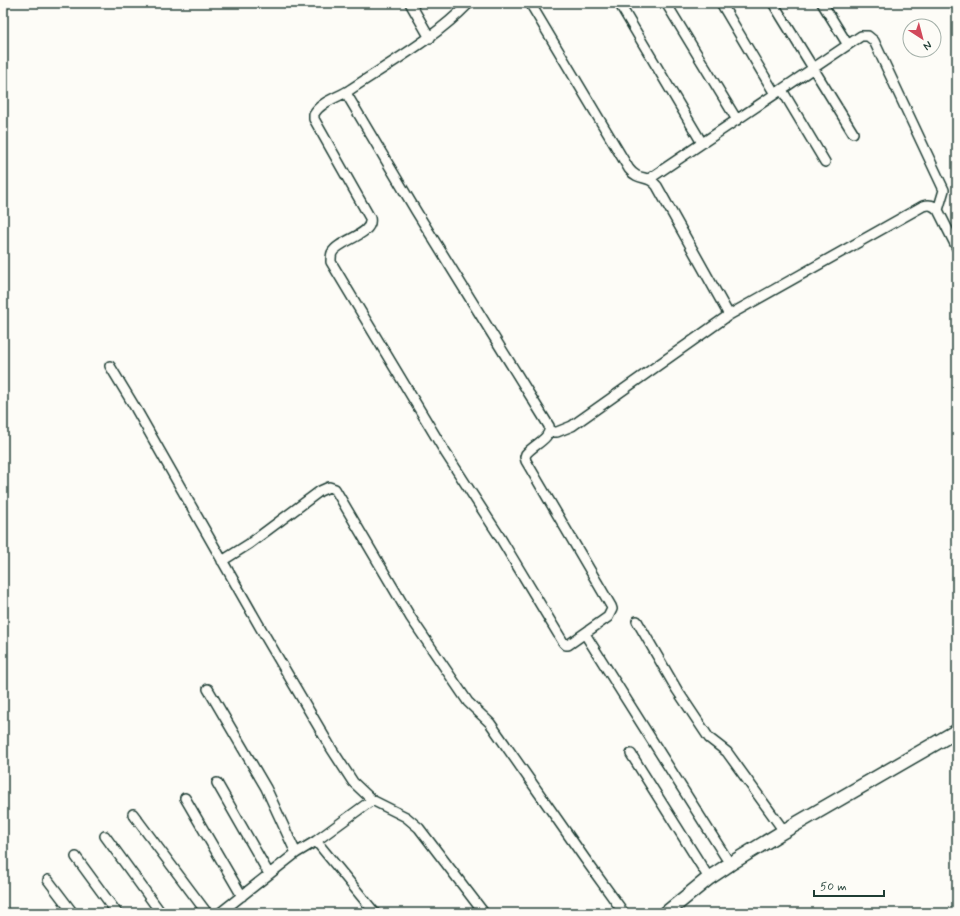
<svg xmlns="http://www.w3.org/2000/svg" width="960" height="916" font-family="Mynerve,sans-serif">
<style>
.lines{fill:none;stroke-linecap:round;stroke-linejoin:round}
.street-casing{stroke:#1f3d34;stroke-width:12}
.secondary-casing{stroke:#1f3d34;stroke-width:16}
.street{stroke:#fdfcf7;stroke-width:9}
.secondary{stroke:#fdfcf7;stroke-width:13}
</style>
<rect width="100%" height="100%" fill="#fdfcf7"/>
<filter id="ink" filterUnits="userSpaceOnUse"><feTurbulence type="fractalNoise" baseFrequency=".025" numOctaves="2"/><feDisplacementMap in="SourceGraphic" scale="8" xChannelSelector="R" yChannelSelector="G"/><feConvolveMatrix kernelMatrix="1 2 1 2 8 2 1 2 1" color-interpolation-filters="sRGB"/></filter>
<g filter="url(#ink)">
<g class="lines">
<defs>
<path id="street" d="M410 3 430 38
M530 3 629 169C639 182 648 174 657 186L729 315
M619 3 702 143
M666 3 737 120
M721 3 775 94
M773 3 853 133
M822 3 848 45
M782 90 825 162
M346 93 416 211 549 426C552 438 533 445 526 454L525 457 526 461 611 606 612 609 608 617 568 645H566L563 642 498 534 445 452 331 262C331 259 331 255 332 253 338 240 374 235 370 218L314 119V114C321 101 340 97 351 89 392 62 435 38 469 3
M649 179 861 36H868L874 41 944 190 938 210
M110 366 136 409 264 634 331 748 353 782 372 800 406 817 419 828 484 913
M549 432H557L572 426 729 315 923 206C930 204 933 205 938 210L957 248
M222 561 249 544 320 491 329 487 335 489 411 618 468 702 490 723 585 859 624 913
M637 621 677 690 709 738 727 752 784 831
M585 634 730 864
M208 689 266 788 296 853
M631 754 709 878
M217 783 269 874
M185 798 242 896
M133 814 207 913
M105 836 161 913
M316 841 375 913
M76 857 117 913
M48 880 73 913
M220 913 296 853 316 841 372 800"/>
<path id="secondary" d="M666 913 709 878 730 864 784 831 957 731"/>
</defs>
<use href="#street" class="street-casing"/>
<use href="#secondary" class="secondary-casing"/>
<use href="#street" class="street"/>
<use href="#secondary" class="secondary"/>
</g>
</g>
<rect width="960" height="916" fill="none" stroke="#fdfcf7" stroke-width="16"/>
<rect x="8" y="8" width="944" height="900" fill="none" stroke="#1f3d34" stroke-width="1.5" filter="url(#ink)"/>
<g transform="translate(922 38) rotate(144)"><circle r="19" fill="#fdfcf7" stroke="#a4b0a9"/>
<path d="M0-3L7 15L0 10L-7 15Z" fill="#d1495b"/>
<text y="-6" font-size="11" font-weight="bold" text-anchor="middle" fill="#1f3d34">N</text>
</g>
<path d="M814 890v6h70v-6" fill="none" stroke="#1f3d34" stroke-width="2"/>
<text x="820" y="890" font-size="12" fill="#1f3d34" stroke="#fdfcf7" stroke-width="3" paint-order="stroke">50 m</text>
</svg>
